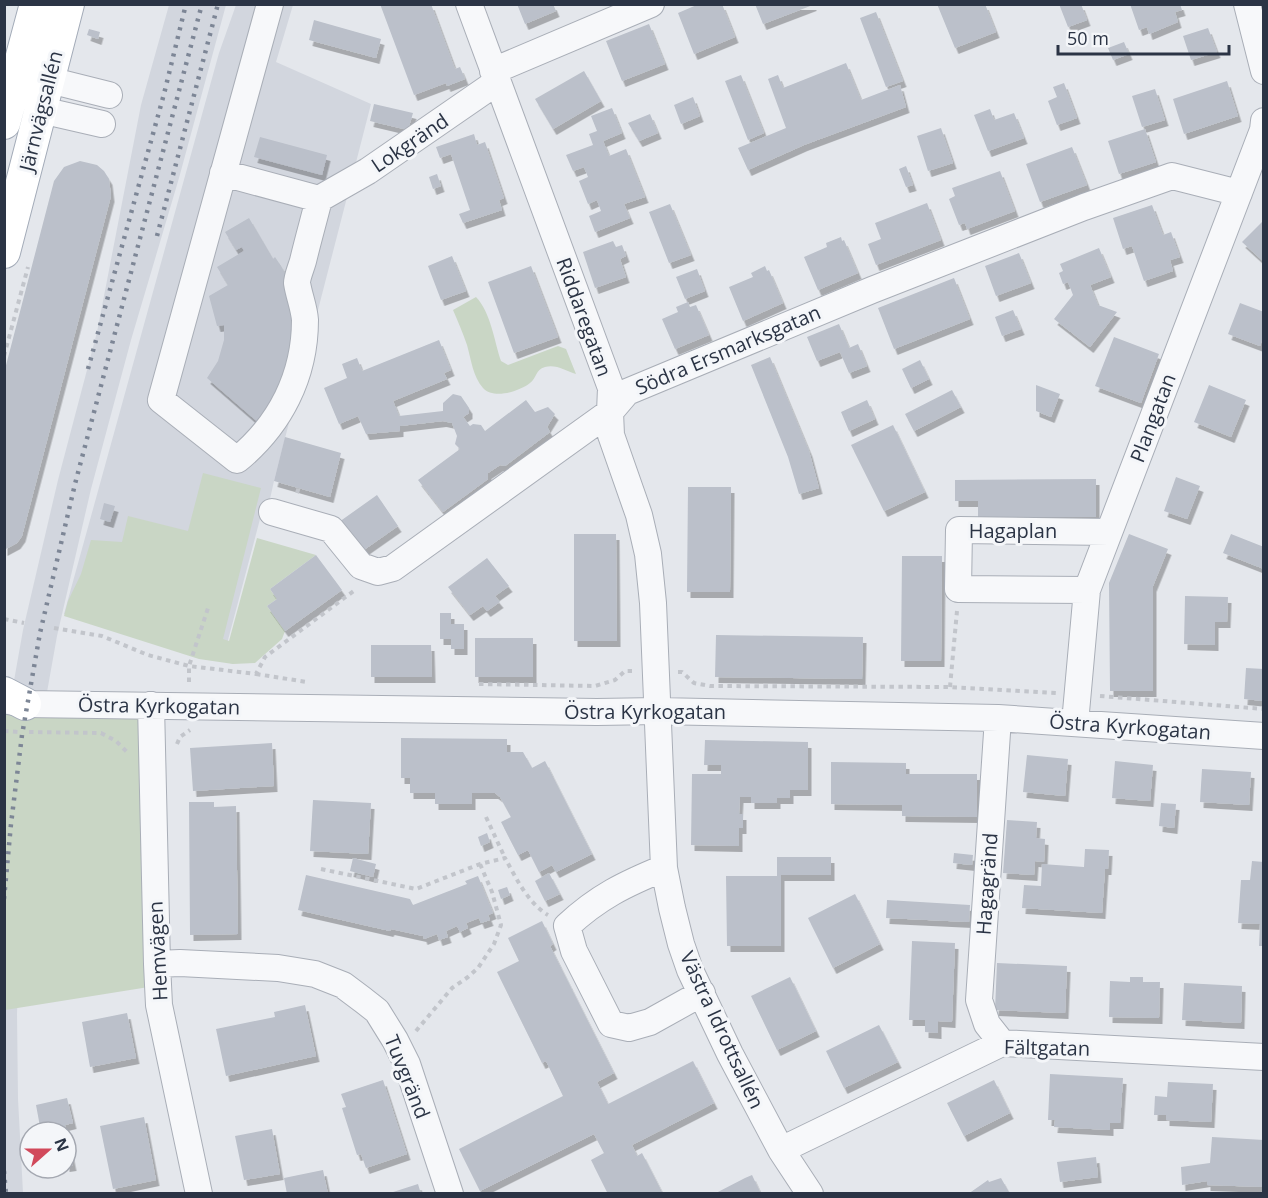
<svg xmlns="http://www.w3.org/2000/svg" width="1268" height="1198" font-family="'Open Sans',sans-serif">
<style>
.built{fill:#d2d6de}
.green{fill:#c9d6c5}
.building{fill:#bbc0ca;filter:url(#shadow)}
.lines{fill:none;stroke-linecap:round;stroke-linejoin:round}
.minor-casing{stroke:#a9aeb7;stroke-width:28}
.major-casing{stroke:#a3abb8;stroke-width:34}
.path{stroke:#c2c5cb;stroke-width:4;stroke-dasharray:4.5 4.5;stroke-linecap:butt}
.minor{stroke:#f7f8fa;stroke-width:26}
.major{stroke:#fff;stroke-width:32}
.rail{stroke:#7d8696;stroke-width:4.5;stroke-dasharray:3 6;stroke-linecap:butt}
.labels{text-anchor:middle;stroke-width:6;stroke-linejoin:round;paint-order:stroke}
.street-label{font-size:20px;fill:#2b3445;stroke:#f4f6f9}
</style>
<defs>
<filter id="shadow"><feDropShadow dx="3.5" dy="6" stdDeviation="0" flood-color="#0004"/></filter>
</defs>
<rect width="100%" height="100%" fill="#e4e7ec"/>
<path class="built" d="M169 5H226L179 178 131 340 91 489 57 636 39 737 20 920 17 1014 18 1099 23 1193 5 1194 4 737 23 630 58 480 97 332 141 105Z
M236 5H293L276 62 371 104 274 481 270 499 260 519 228 640 233 664 64 614 219 53Z"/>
<path class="green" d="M476 297C491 313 494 340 501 361L508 365 558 346 566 349 576 374C566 371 556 364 545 367 535 370 537 378 530 383 520 391 494 400 483 388 473 377 471 359 467 345 463 333 458 322 453 310Z
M203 473 261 488 223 639 229 641 257 538 316 555 270 589 277 599 267 606 285 631 282 639 255 663 233 664 199 659 64 616 68 601 81 574 91 540 122 542 128 516 188 531Z
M151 705 155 986 5 1010V708Z"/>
<path class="building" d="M380 4H431L455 69 460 67 465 79 447 86 446 83 414 95Z
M517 4H553L556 11 525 24Z
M699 4H722L735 37 694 54 678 13Z
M755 4H813V5L763 24Z
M937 4H985L996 32 955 48Z
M1059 4H1081L1087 20 1068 27Z
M1130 4H1180L1182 10 1175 12 1178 22 1149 34 1147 27 1139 30Z
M876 12 903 81 886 87 860 18Z
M314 20 381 39 376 58 309 40Z
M649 24 665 64 622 81 606 41Z
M1208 28 1217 52 1191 60 1183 36Z
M89 29 100 32 98 39 87 35Z
M1124 42 1129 54 1113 60 1108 48Z
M846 63 861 100 900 85 906 107 804 145 748 170 738 148 786 128 768 79 778 75 783 88Z
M584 71 601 101 553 129 535 99Z
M741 75 764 133 748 140 725 81Z
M1227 81 1238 116 1184 134 1173 99Z
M1064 83 1077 118 1057 125 1048 101 1057 97 1053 87Z
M1155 89 1165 120 1142 127 1132 96Z
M693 97 700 116 681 124 674 105Z
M374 104 413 113 408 130 370 121Z
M612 108 622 133 603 141 609 156 626 149 645 197 624 204 630 218 595 232 589 216 601 211 597 200 588 204 579 181 588 177 584 167 573 171 566 155 593 145 589 134 597 131 591 116Z
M990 109 994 120 1014 113 1024 138 988 151 974 115Z
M650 114 658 133 639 141 628 123Z
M941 128 953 163 928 171 917 136Z
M1145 129 1156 162 1119 174 1108 141Z
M474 134 477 145 485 142 504 198 499 200 502 210 463 223 459 214 470 210 451 154 440 158 436 147Z
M260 137 327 155 322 175 254 157Z
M1072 147 1087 185 1040 202 1026 164Z
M80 161 97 165 104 171 109 179 111 196 22 536 17 543 4 550V373L54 181 64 167Z
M906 166 913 185 906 187 899 169Z
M1000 171 1015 211 967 229 965 223 959 225 949 199 955 196 952 188Z
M437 174 441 186 433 189 429 177Z
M927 203 941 240 876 265 868 244 881 239 875 223Z
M670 204 691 255 669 263 649 212Z
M1152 205 1163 235 1171 232 1180 257 1170 260 1173 271 1144 281 1132 246 1123 249 1113 218Z
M249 218 273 259 275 257 281 266 286 276 294 307 289 372 259 423 207 378 218 361 224 340V325L217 326 209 296 228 285 217 267 244 251 242 247 236 250 225 232Z
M1264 220V262L1242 242Z
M841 237 842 241 844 240 858 273 818 290 804 257 827 247 826 243Z
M613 241 616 247 622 245 626 256 620 259 626 277 595 288 583 252Z
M1099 248 1111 277 1090 285 1098 305 1117 312 1090 347 1054 319 1073 295 1068 282 1063 284 1059 273 1063 271 1060 264Z
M1019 253 1031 283 996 296 985 266Z
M452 256 466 291 441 300 428 266Z
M531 266 558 337 514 353 488 282Z
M765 266 767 271 769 270 783 303 743 321 729 287 753 277 751 273Z
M697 269 705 291 685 299 676 277Z
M954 278 970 319 894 349 878 308Z
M688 302 690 307 696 305 709 335 675 349 662 319 678 312 676 307Z
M1240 303 1264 312V335L1260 346 1228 334Z
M1013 310 1021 329 1002 336 995 317Z
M839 324 849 348 858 344 867 366 849 373 840 352 817 361 807 337Z
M1114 337 1159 354 1141 403 1095 386Z
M439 340 451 370 444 373 447 379 393 401 399 416 443 411V403L453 394 461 396 469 408V413L463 417 470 426 473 424 481 425 485 431 526 400 535 412 548 407 555 414 547 427 550 432 505 466 500 465 488 473V479L443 512 418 480 460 449 455 444 457 436 452 423 443 421 400 426V431L366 434 358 416 339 424 324 388 347 378 342 364 357 358 362 371Z
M770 357 809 451 819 488 799 494 788 457 751 365Z
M920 360 929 379 911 388 902 369Z
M1036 385 1060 394 1051 417 1036 411Z
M1209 385 1246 400 1231 437 1194 422Z
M952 390 961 407 914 431 905 414Z
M867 400 875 419 849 431 841 412Z
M893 425 925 492 884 511 851 445Z
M285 437 341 453 330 497 274 481Z
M1176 477 1200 486 1187 519 1164 511Z
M1096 479V517H978V501H955V480Z
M688 487H731L730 592H687Z
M377 495 398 526 361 552 339 522Z
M104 503 115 506 110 522 100 519Z
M574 534H616L617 641H574Z
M1129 534 1168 549 1153 586V691H1110L1109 583Z
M1231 534 1264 547V569L1223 553Z
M316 555 342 590 285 631 267 606 277 599 270 589Z
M902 556H942L941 661H901Z
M487 558 509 586 495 596 500 602 487 611 483 606 470 615 448 587Z
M1185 596 1228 597 1227 622H1215V645L1184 644Z
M440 613H451V624H464V649H451V639H440Z
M716 635 863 637 862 679 715 677Z
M475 638H533V677H475Z
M371 645H431L432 677H371Z
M1246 668 1264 669V701L1244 699Z
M401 738 507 739V752H523L532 768 545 761 592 854 556 872 552 865 539 872 528 850 518 855 501 822 511 817 500 797 495 793H472V804H435V793H410V778H401Z
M705 740 808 742V790H790V798H777V803H751V797H740L739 814H743V828H739V846L691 845 692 774H721V765H704Z
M272 743 274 786 193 791 190 748Z
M1027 755 1068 759 1065 796 1023 792Z
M1115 761 1153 765 1150 801 1112 798Z
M831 762 906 763V774H977V817L902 816V805L831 804Z
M1202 769 1251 772 1249 805 1200 802Z
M313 800 371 803 368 854 310 851Z
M189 802H214V807L236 806 238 934 190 935Z
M1161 803 1176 804 1174 828 1159 826Z
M1007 820 1037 822 1036 838 1045 839 1044 862 1035 861 1034 875 1003 873Z
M487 833 490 842 481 846 478 837Z
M1085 849 1109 850 1108 869H1105L1102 913 1022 908 1024 885 1041 886 1042 864 1084 867Z
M954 853 973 855 972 865 953 863Z
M777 857H831V875H781V946H727L726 876H777Z
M353 858 376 864 373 877 350 871Z
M1252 861 1264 862V946H1259L1260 924 1238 923 1241 880H1250Z
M549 873 560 894 545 901 535 881Z
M306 875 410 899 413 905 467 884 465 881 478 876 493 913 488 915 490 920 481 923 479 918 466 923 468 928 460 932 457 926 446 931 448 937 439 940 437 934 424 939 423 936 391 929 390 931 298 910Z
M507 887 510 895 501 899 498 890Z
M855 894 880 944 833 968 808 918Z
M887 900 970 905 969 922 886 918Z
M542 921 553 944 550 946 614 1073 597 1082 608 1104 693 1061 714 1103 632 1145 637 1156 642 1153 663 1194H608L591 1160 604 1153 594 1134 480 1191 459 1149 563 1096 546 1061 542 1063 497 972 519 961 508 938Z
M912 941 955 943 952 1022 938 1021V1033L925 1032V1020H909Z
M997 963 1067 966 1065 1013 995 1010Z
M790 977 816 1031 777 1050 751 996Z
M1130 977H1143V982H1160L1159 1018 1109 1017 1110 981 1130 982Z
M1184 983 1242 986 1241 1023 1182 1020Z
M305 1005 316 1056 226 1076 216 1029 275 1017 274 1012Z
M127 1013 136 1058 90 1067 82 1022Z
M879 1025 898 1062 844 1088 826 1051Z
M1050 1074 1123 1078 1120 1123H1110V1130L1054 1127 1055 1120H1048Z
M383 1080 407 1154 366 1168 361 1154 357 1155 342 1108 346 1107 341 1094Z
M994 1080 1010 1113 964 1136 947 1103Z
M1168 1082 1213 1084 1211 1122 1166 1120V1115H1154L1155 1096 1167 1097Z
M67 1098 73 1123 65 1125 66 1132H41L36 1105Z
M144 1117 156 1180 113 1189 100 1126Z
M272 1129 280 1174 244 1180 235 1136Z
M67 1136 73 1165 66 1166V1137Z
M1212 1137 1264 1140V1187L1207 1185V1181L1182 1185 1181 1167 1210 1163Z
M1096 1157 1098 1177 1060 1182 1057 1162Z
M323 1170 328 1194H287L284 1178Z
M752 1175 761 1194H714L745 1178Z
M1001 1178 1010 1194H968L988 1180 989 1182Z
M418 1184 421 1194H390V1193Z"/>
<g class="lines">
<defs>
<path id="minor" d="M469 4 611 388 610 412 611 435 639 515 648 554 653 603 664 868 672 908 681 944 690 970 730 1054 781 1150 810 1194
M1247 4 1264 71
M493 71 651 4
M49 80 109 95
M41 110 102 124
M223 173 319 199C314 219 308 240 303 261 301 268 297 277 297 283 299 296 304 307 305 320 305 376 280 425 237 460L161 400 270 4
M319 199 368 171 497 82
M272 512 331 529 361 566 378 572 393 568 610 412 627 392 872 290 1084 207 1172 176 1239 193
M1087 590 958 589 959 530 1109 532
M8 701 25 704 597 712 658 711 998 718 1264 736
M151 705 157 964 159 1005 199 1194
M998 718 979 1000 987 1024 1002 1043
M1075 723 1087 590 1263 130 1264 121
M664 868C625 884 598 897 567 926L574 951 611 1024 629 1028 650 1022 702 993
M157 964 180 963 278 968 315 974 343 985 363 1000 377 1011 395 1040 407 1064 450 1194
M781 1150 1002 1043 1264 1057"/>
<path id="major" d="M4 123 36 4
M4 252 68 4
M4 693 25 704"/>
</defs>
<use href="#minor" class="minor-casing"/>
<use href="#major" class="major-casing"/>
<path class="path" d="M4 356 28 267
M297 493 299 487
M4 619 24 623
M54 628 102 636 148 655 189 666 256 674 265 657 355 590
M678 672H682L694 683 710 686 950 687 1056 693
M256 674 307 682
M189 682V666L209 605
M479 684 595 686 615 680 625 671H632
M950 687 957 611
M1100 696 1264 709
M4 731 19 732
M29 732 101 733 116 741 128 753
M177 744 180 737 190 730
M486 817 505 858
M321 869 416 889 480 864 505 858C516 878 528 903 548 915
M416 1031 452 988 468 977 478 968 494 944 501 925 492 892 480 864"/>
<use href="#minor" class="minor"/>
<use href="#major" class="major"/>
<path class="rail" d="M157 236 218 4
M88 369 164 94 186 4
M4 899 11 824 22 735 40 633 75 484 202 4
M4 1171 6 1194"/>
</g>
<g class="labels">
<g class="street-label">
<text transform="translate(41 111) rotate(-76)" y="7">Järnvägsallén</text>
<text transform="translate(410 143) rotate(-34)" y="7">Lokgränd</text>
<text transform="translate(584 317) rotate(70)" y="7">Riddaregatan</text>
<text transform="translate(728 350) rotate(-23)" y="7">Södra Ersmarksgatan</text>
<text transform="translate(1153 418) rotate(-69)" y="7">Plangatan</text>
<text x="1013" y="538">Hagaplan</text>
<text transform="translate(159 706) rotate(1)" y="7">Östra Kyrkogatan</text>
<text x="645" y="719">Östra Kyrkogatan</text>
<text transform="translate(1130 727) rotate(4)" y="7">Östra Kyrkogatan</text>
<text transform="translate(987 884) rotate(-86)" y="7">Hagagränd</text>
<text transform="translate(158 951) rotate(-93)" y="7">Hemvägen</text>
<text transform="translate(722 1030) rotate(65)" y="7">Västra Idrottsallén</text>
<text transform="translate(1047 1048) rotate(1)" y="7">Fältgatan</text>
<text transform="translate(407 1077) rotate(68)" y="7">Tuvgränd</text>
</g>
</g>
<rect width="1268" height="1198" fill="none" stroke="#2b3445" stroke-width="12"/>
<g transform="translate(48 1150) rotate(69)"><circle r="28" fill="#f4f6f9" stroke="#a4a8b1" stroke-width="1.5"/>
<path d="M0-4.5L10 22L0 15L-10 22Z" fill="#d1495b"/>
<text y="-9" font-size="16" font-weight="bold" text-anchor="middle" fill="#2b3445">N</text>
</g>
<path d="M1058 45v9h171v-9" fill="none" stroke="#2b3445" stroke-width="3"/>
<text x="1067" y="45" font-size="18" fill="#2b3445" stroke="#f4f6f9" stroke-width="4.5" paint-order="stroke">50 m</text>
</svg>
